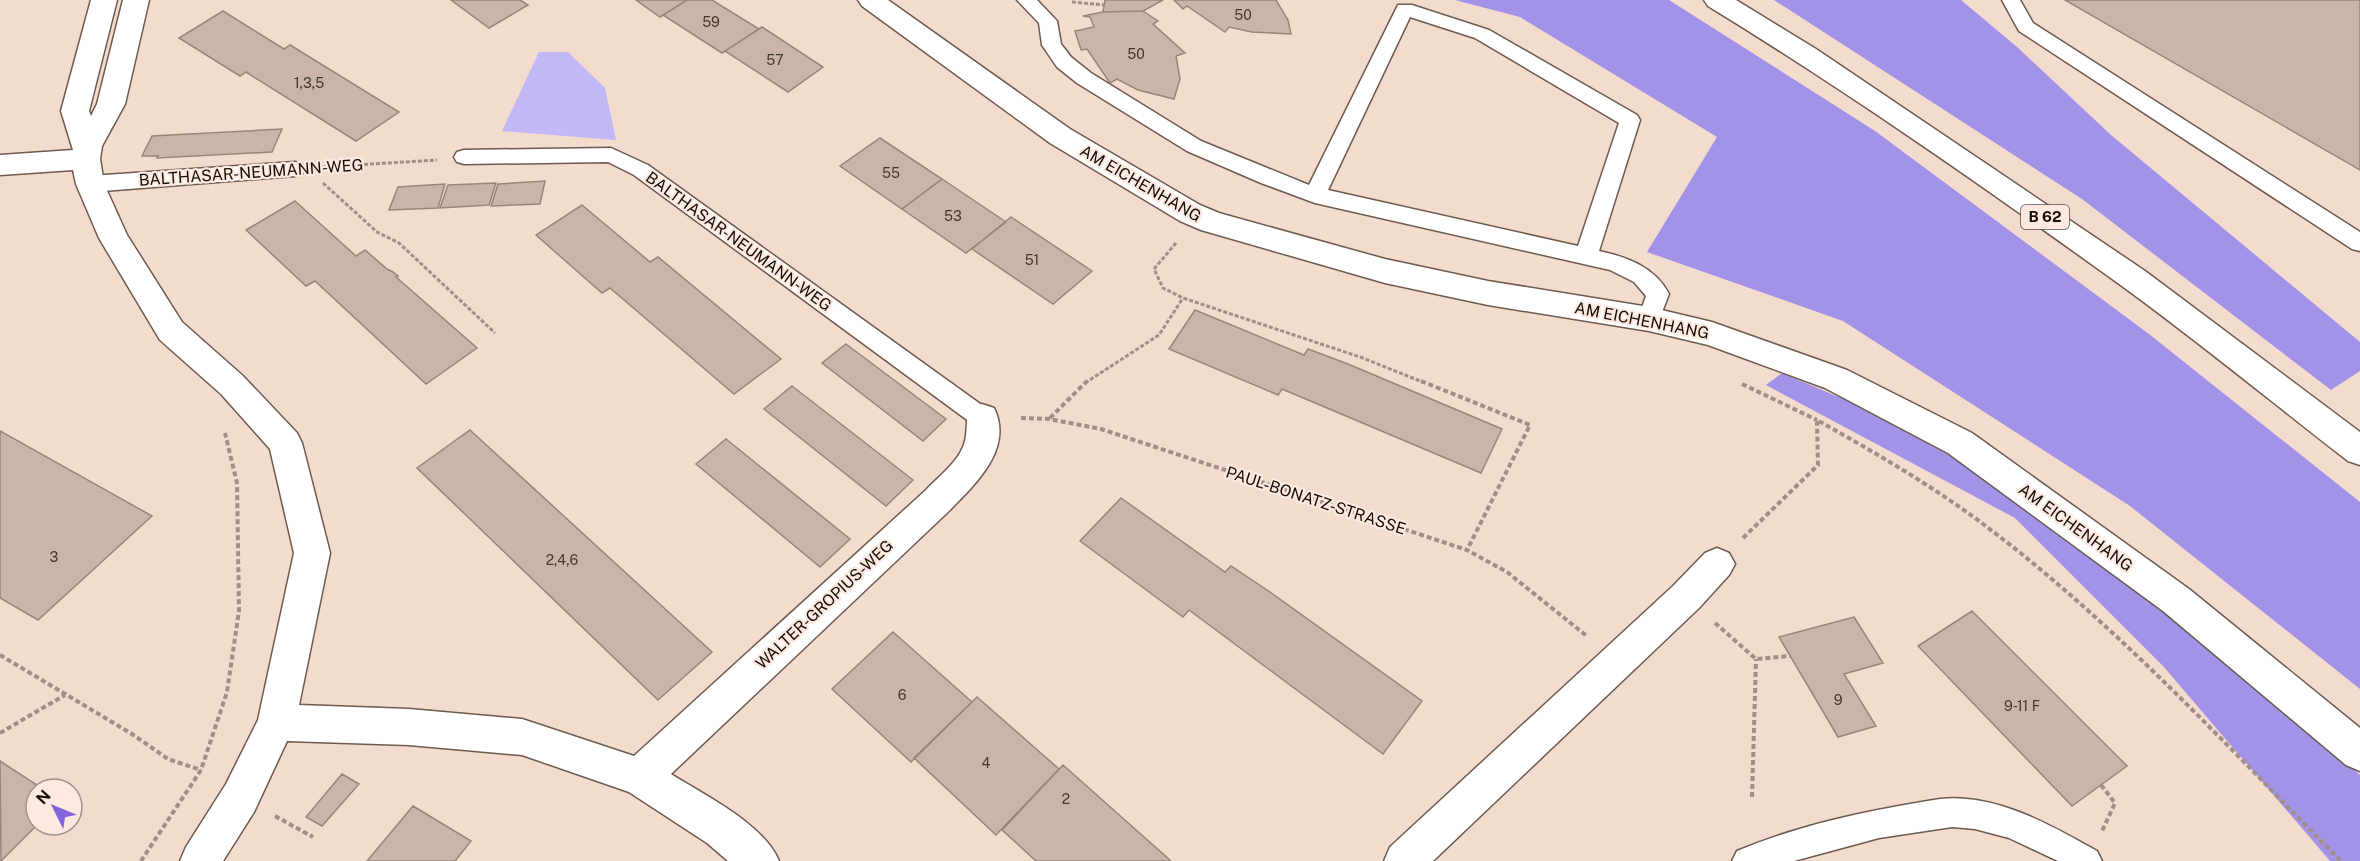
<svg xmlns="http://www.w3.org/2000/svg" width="2360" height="861" font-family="'Public Sans',sans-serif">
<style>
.green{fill:#c1b8f5}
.forest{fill:#a292e8}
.building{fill:#ccb5a8;stroke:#9b8578;stroke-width:1.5}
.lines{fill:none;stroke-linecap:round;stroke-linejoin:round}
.service-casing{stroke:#6e5a4e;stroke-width:3}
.minor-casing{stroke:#6e5a4e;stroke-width:3}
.primary-casing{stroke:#6e5a4e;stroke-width:3}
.path-far1{stroke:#a18f85;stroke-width:3;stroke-dasharray:4 2;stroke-linecap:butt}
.path{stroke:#a18f85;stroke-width:4;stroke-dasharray:5 3;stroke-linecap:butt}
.service{fill:#fff;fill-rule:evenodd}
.minor{fill:#fff;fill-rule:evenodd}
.primary{fill:#fff;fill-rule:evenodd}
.labels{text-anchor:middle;stroke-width:4.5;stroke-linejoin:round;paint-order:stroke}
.number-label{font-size:14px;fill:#423730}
.shield{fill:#fde9df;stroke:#5a4f48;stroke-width:1.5}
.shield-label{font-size:15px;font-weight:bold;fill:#140d08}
.street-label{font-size:16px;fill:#140d08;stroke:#fde9df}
</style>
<rect width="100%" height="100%" fill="#f3dbce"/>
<path class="green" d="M539 52H568L605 88 616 140 502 131Z"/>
<path class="forest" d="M1455 0H1669L1875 131 2149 334 2360 502V689L2130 506 1843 321 1647 252 1717 137 1520 17Z
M1774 0H1961L2017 47 2111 135 2360 342V371L2331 390 2082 199Z
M1782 373 1860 406 1992 479 2209 639 2360 775V861H2330L2163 666 2015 518 1766 385Z"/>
<path class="building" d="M451 0H520L528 5 489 28Z
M636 0H687L660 17Z
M687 0H712L759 29 722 53 663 15Z
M1105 0H1163L1143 11 1103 12Z
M1174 0H1276L1288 20 1291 34 1252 32 1229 27 1225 32 1187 6 1183 9Z
M2065 0H2360V170Z
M223 11 284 49 290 45 399 112 356 141 246 72 240 76 179 38Z
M1143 11 1158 21 1153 24 1185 53 1176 56 1180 79 1174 99 1138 90 1117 79 1110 83 1087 49 1081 50 1075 31 1094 27 1090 17 1083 16 1103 12Z
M762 27 823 67 788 92 725 51Z
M282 129 272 152 157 158 158 156H142L152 136Z
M880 138 942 179 902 209 840 166Z
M942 179 1006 222 966 253 902 209Z
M545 181 540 204 491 206 498 184Z
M496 183 489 205 440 208 448 185Z
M445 184 438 208 389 210 398 187Z
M295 201 356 256 365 250 387 269 393 272 398 276 396 277 477 348 426 384 315 281 306 286 246 230Z
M582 205 650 262 658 257 781 359 734 394 610 288 602 293 536 235Z
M1011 217 1092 271 1053 304 972 249Z
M1195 310 1304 355 1308 349 1348 364 1502 429 1481 473 1282 389 1278 395 1169 349Z
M846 344 946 419 923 441 822 363Z
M792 386 913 480 886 506 764 409Z
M470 430 712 652 658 700 417 468Z
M0 431 152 516 38 620 0 598Z
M726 439 850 539 820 567 696 464Z
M1121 498 1225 572 1231 566 1270 592 1422 701 1383 754 1189 610 1183 617 1080 541Z
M1972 611 2127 766 2072 806 1918 646Z
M1854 617 1883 663 1844 674 1876 726 1838 737 1779 637Z
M893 632 972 702 911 762 832 689Z
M977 697 1059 769 996 835 914 758Z
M0 761 43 789H36L37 825 1 861Z
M1063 765 1171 861H1036L1002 830Z
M342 774 359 784 322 826 306 817Z
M413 806 471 841 455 861H367Z"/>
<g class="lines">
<defs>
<path id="service" d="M1017 0H1037L1057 21 1061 44 1071 57 1091 73 1201 141 1309 185 1398 5H1412L1489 30 1637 115 1640 120 1599 251C1627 257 1655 267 1669 294L1657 325 1649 328 1641 325 1638 319 1646 296 1634 282 1610 270 1315 203 1261 183 1187 151 1077 83 1057 67 1042 45 1039 23ZM1410 17 1475 38 1619 123 1578 246 1328 190Z
M2002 0H2020L2033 23 2360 232V251L2352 249 2019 31Z
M611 148 648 165 990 411 994 418 990 425 982 428 974 425 634 175 608 162 464 164 457 162 454 157 457 152 464 150Z
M295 162 302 164 305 169 302 174 295 176 90 192 83 189 80 184 83 179 90 176Z
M1940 799C1995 793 2051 825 2097 851L2102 861H2058L2009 838 1975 829 1952 827 1879 838 1794 861H1732L1737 851C1801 824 1871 810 1940 799Z"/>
<path id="minor" d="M91 0H117L89 111 91 116 97 104 123 0H149L125 104 102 146 100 159 104 184 127 235 182 322 243 376 297 433 302 443 330 553 299 705 409 709 522 719 634 756 926 490C939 476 960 461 965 441 968 429 965 420 970 408L982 404 994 408C1014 449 975 484 950 510L671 774C704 795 764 824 779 861H728L707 843 629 792 522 755 409 745 287 741 254 812 223 861H180L186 847 226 784 258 720 294 553 270 449 221 394 160 340 99 238 76 184 73 170 0 175V155L73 150 61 111Z
M858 0H888L1070 129 1200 205 1219 213 1385 259 1488 281 1649 307 1712 322 1847 370 1972 433 2189 589 2360 728V771L2346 765 2163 611 1948 453 1825 388 1708 345 1649 331 1488 305 1385 283 1201 230 1180 221 1050 143 862 6Z
M1717 548 1729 553 1735 564 1729 575 1699 608 1433 861H1384L1390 847 1673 586 1705 553Z"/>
<path id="primary" d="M1704 0H1736L1816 49 2145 271 2360 432V465L2348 461C2273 403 2199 342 2122 286 1987 189 1850 93 1708 6Z"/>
</defs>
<use href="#service" class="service-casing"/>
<use href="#minor" class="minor-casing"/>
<use href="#primary" class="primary-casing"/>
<path class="path-far1" d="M1072 2 1104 5
M322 167 437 160
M323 183 377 232 399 243 495 333
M1176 243 1154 269 1163 288 1183 298 1363 358 1425 383
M1085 383 1159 335 1183 298"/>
<path class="path" d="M1421 381 1530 425 1467 550
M1742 384 1817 420
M1021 418 1049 419 1101 429 1467 550 1507 572 1588 637
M1050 418 1087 381
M1743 538 1818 465 1817 420C1874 452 1931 485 1983 524 2114 622 2226 745 2341 861
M1715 623 1756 659 1790 656
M0 655 132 734 168 759 201 770
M0 733 65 695
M2101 785 2115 803 2102 831
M1752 797 1756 659
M275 816 313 837
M141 861 201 770 227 692 239 611 237 483 225 433"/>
<use href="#service" class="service"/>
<use href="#minor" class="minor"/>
<use href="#primary" class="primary"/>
</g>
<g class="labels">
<g class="number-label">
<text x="1243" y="20">50</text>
<text x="711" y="27">59</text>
<text x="1136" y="59">50</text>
<text x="775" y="65">57</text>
<text x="309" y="88">1,3,5</text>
<text x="891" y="178">55</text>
<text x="953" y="221">53</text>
<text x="1032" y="265">51</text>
<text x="54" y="562">3</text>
<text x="562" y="565">2,4,6</text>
<text x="902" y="700">6</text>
<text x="1838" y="705">9</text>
<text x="2022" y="711">9-11 F</text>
<text x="986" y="768">4</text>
<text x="1066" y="804">2</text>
</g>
<rect class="shield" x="2021" y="205" width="48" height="24" rx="4.5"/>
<g class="shield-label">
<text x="2045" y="222">B 62</text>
</g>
<g class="street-label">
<text transform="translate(251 172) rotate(-4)" y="6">BALTHASAR-NEUMANN-WEG</text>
<text transform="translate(1141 183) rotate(30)" y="6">AM EICHENHANG</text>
<text transform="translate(739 241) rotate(36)" y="6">BALTHASAR-NEUMANN-WEG</text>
<text transform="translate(1642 320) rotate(11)" y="6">AM EICHENHANG</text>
<text transform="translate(1316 500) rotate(18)" y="6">PAUL-BONATZ-STRASSE</text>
<text transform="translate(2076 527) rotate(36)" y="6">AM EICHENHANG</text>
<text transform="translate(824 604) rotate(-43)" y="6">WALTER-GROPIUS-WEG</text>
</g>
</g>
<g transform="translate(54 807) rotate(313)"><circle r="28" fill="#fde9df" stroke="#a09189" stroke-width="1.5"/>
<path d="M0-4.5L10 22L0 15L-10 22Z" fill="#8264df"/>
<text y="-9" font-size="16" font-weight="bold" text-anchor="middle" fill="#140d08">N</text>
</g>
</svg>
